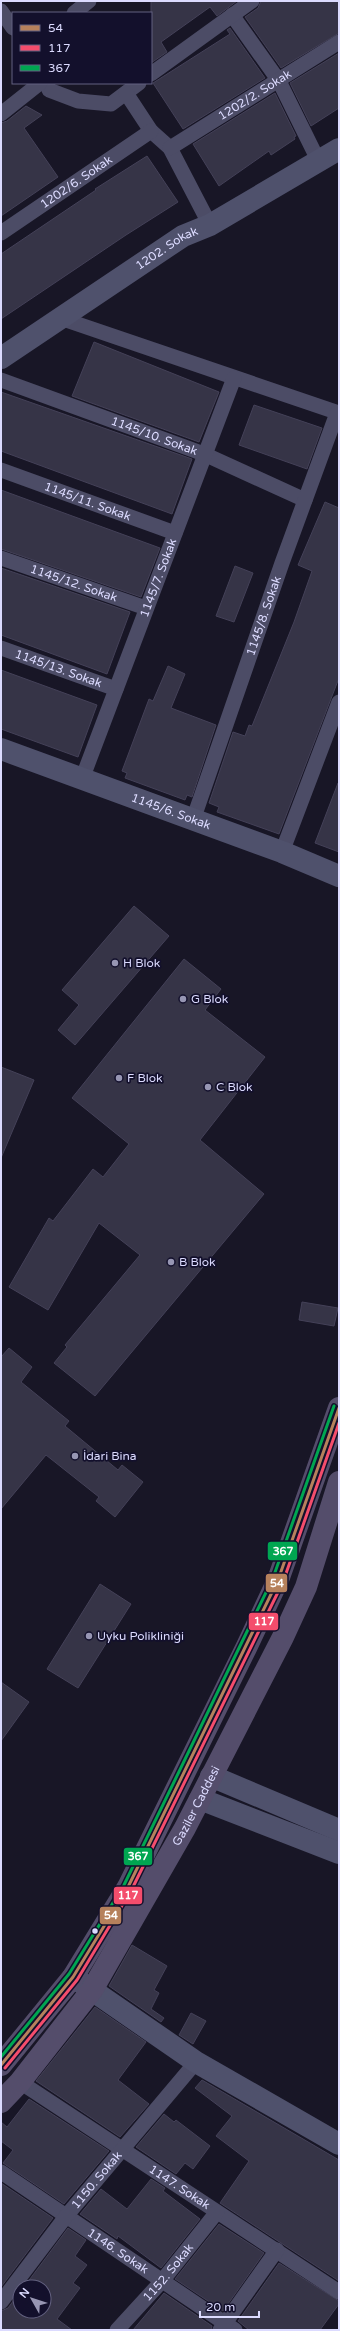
<svg xmlns="http://www.w3.org/2000/svg" width="340" height="2331" font-family="'Varela Round',sans-serif">
<style>
.building{fill:#363447;stroke:#444158}
.lines{fill:none;stroke-linecap:round;stroke-linejoin:round}
.street{stroke:#4c4c66;stroke-width:15}
.secondary{stroke:#4f516c;stroke-width:22}
.primary{stroke:#544d6b;stroke-width:22}
.bus-1-casing{stroke:#13102c;stroke-width:6}
.bus-2-casing{stroke:#13102c;stroke-width:6}
.bus-3-casing{stroke:#13102c;stroke-width:6}
.bus-1{stroke:#b6815c;stroke-width:3}
.bus-2{stroke:#f44d6c;stroke-width:3}
.bus-3{stroke:#00a651;stroke-width:3}
.poi-dot{fill:#9796b3;stroke:#13102c;stroke-width:1.5}
.bus-dot{fill:#dcdbff;stroke:#13102c;stroke-width:1.5}
.labels{text-anchor:middle;stroke-width:3.5;stroke-linejoin:round;paint-order:stroke}
.street-label{font-size:12px;fill:#dcdbff;stroke:#13102c}
.poi-label{font-size:12px;fill:#dcdbff;stroke:#13102c;text-anchor:start}
.line-badge{stroke:#13102c;stroke-width:1.5}
.badge-label{font-size:11px;text-anchor:middle;font-weight:bold;fill:#fff}
</style>
<rect width="100%" height="100%" fill="#181626"/>
<path class="building" d="M151 1H237L217 16 210 7 161 42 167 52 151 63Z
M261 1H339V33L281 68 245 17 258 8Z
M230 28 265 78 183 129 153 83 230 34 227 30Z
M339 53V108L311 126 290 83Z
M275 93 296 136 294 137 295 139 271 155 269 151 219 186 193 144Z
M26 106 42 115 24 128 58 177 1 216V123L7 121Z
M147 156 178 202 126 235 1 319V254L96 190 95 189Z
M94 342 219 392 199 442 72 396Z
M1 392 192 459 172 514 1 451Z
M254 405 322 428 307 469 239 445Z
M1 490 160 548 141 597 1 549Z
M325 502 339 508V678L279 834 217 812 219 807 209 803 233 732 245 736 249 725 252 726 294 622 312 571 298 565Z
M235 566 253 573 234 622 216 616Z
M1 568 130 612 107 674 1 635Z
M168 666 185 674 171 708 216 725 192 797 187 795 185 800 125 778 127 773 122 771 149 699 153 701Z
M1 670 97 705 78 757 1 729Z
M338 783H339V852L315 843Z
M134 906 169 936 75 1045 58 1030 79 1005 62 990Z
M184 959 221 989 205 1010 265 1057 200 1140 264 1194 95 1396 54 1363 67 1347 65 1345 140 1255 99 1223 48 1310 9 1287 49 1218 53 1221 93 1169 103 1177 129 1144 72 1098Z
M1 1067 34 1080 1 1158Z
M302 1302 338 1308 334 1326 299 1320Z
M9 1348 32 1367 21 1382 69 1421 65 1426 118 1470 122 1465 143 1482 115 1517 96 1501 99 1497 46 1455 1 1509V1357Z
M100 1584 131 1604 78 1688 47 1669Z
M1 1682 29 1702 1 1741Z
M132 1945 167 1966 154 1990 159 1993 151 2009 164 2018 161 2022 109 1986Z
M95 2007 146 2042 118 2080 149 2104 120 2137 36 2081Z
M191 2013 206 2021 193 2044 179 2035Z
M202 2080 339 2160V2281L220 2203 249 2161 216 2136 232 2116 195 2088Z
M29 2099 109 2151 64 2204 3 2163 13 2150 1 2141V2122L7 2127Z
M164 2114 174 2122 176 2120 210 2146 193 2169 185 2163 176 2174 136 2147Z
M151 2179 165 2188 163 2191 200 2219 161 2268 118 2236 117 2239 80 2214 101 2189 127 2209Z
M1 2183 53 2218 1 2287Z
M219 2224 264 2253 223 2311 175 2279Z
M68 2228 86 2240 75 2256 87 2265 73 2283 80 2288 57 2319 72 2330H1V2311L8 2308 20 2292V2311H44V2287H24Z
M279 2263 339 2301V2304L320 2330H249L238 2321Z
M164 2293 212 2326 211 2330H133Z"/>
<g class="lines">
<g class="street">
<path d="M1 11 13 28"/>
<path d="M74 13 89 1"/>
<path d="M232 15 279 81 319 162"/>
<path d="M151 74 252 1"/>
<path d="M47 83 49 90 78 101 111 104 139 83"/>
<path d="M126 93 151 131 170 148 210 225"/>
<path d="M1 114 40 83"/>
<path id="s1" d="M170 148 339 42"/>
<path id="s2" d="M1 233 151 131"/>
<path d="M60 318 339 413"/>
<path id="s3" d="M1 380 204 454 305 500"/>
<path id="s4" d="M1 470 175 533"/>
<path id="s5" d="M1 558 146 608"/>
<path id="s6" d="M1 648 116 689"/>
<path id="s7" d="M82 779 234 378"/>
<path id="s8" d="M193 820 282 563 337 413"/>
<path d="M282 852 339 702"/>
<path id="s9" d="M20 2082 339 2292"/>
<path id="s10" d="M1 2172 235 2330"/>
<path id="s11" d="M1 2302 67 2215 196 2062"/>
<path id="s12" d="M117 2330 162 2281 217 2212"/>
<path d="M220 2330 277 2250"/>
</g>
<g class="secondary">
<path id="s13" d="M1 358 183 236 210 225 339 149"/>
<path id="s14" d="M1 749 282 852 339 876"/>
<path d="M211 1776 339 1830"/>
<path d="M200 1799 339 1853"/>
<path d="M73 1977 196 2062 339 2144"/>
</g>
<g class="primary">
<path d="M1 2065 73 1977 128 1887 247 1646 278 1580 339 1408"/>
<path id="s15" d="M1 2102 20 2082 92 1990 185 1828 283 1637 306 1587 339 1482"/>
</g>
<defs>
<path id="bus-1" d="M1 2065 73 1977 128 1887 278 1580 339 1408"/>
<path id="bus-2" d="M5 2068 77 1980 132 1889 283 1582 339 1423"/>
<path id="bus-3" d="M1 2057 69 1974 124 1885 273 1578 334 1406"/>
</defs>
<use href="#bus-1" class="bus-1-casing"/>
<use href="#bus-2" class="bus-2-casing"/>
<use href="#bus-3" class="bus-3-casing"/>
<use href="#bus-1" class="bus-1"/>
<use href="#bus-2" class="bus-2"/>
<use href="#bus-3" class="bus-3"/>
</g>
<g class="poi-dot">
<circle cx="115" cy="963" r="4"/>
<circle cx="183" cy="999" r="4"/>
<circle cx="119" cy="1078" r="4"/>
<circle cx="208" cy="1087" r="4"/>
<circle cx="171" cy="1262" r="4"/>
<circle cx="75" cy="1456" r="4"/>
<circle cx="89" cy="1636" r="4"/>
</g>
<circle class="bus-dot" cx="95" cy="1931" r="3.5"/>
<g class="labels">
<g class="street-label">
<text dy="4" stroke="none"><textPath href="#s1" startOffset="100">1202/2. Sokak</textPath></text>
<text dy="4" stroke="none"><textPath href="#s2" startOffset="91">1202/6. Sokak</textPath></text>
<text dy="4" stroke="none"><textPath href="#s13" startOffset="199">1202. Sokak</textPath></text>
<text dy="4" stroke="none"><textPath href="#s3" startOffset="163">1145/10. Sokak</textPath></text>
<text dy="4" stroke="none"><textPath href="#s4" startOffset="92">1145/11. Sokak</textPath></text>
<text dy="4" stroke="none"><textPath href="#s7" startOffset="215">1145/7. Sokak</textPath></text>
<text dy="4" stroke="none"><textPath href="#s5" startOffset="77">1145/12. Sokak</textPath></text>
<text dy="4" stroke="none"><textPath href="#s8" startOffset="216">1145/8. Sokak</textPath></text>
<text dy="4" stroke="none"><textPath href="#s6" startOffset="61">1145/13. Sokak</textPath></text>
<text dy="4" stroke="none"><textPath href="#s14" startOffset="181">1145/6. Sokak</textPath></text>
<text dy="4" stroke="none"><textPath href="#s15" startOffset="356">Gaziler Caddesi</textPath></text>
<text dy="4" stroke="none"><textPath href="#s11" startOffset="155">1150. Sokak</textPath></text>
<text dy="4" stroke="none"><textPath href="#s9" startOffset="191">1147. Sokak</textPath></text>
<text dy="4" stroke="none"><textPath href="#s10" startOffset="141">1146. Sokak</textPath></text>
<text dy="4" stroke="none"><textPath href="#s12" startOffset="77">1152. Sokak</textPath></text>
</g>
<g class="poi-label">
<text x="123" y="967">H Blok</text>
<text x="191" y="1003">G Blok</text>
<text x="127" y="1082">F Blok</text>
<text x="216" y="1091">C Blok</text>
<text x="179" y="1266">B Blok</text>
<text x="83" y="1460">İdari Bina</text>
<text x="97" y="1640">Uyku Polikliniği</text>
</g>
</g>
<g class="line-badge">
<rect x="267" y="1541" width="31" height="20" rx="4" fill="#00a651"/>
<rect x="265" y="1573" width="23" height="20" rx="4" fill="#b6815c"/>
<rect x="248" y="1612" width="31" height="19" rx="4" fill="#f44d6c"/>
<rect x="123" y="1847" width="30" height="19" rx="4" fill="#00a651"/>
<rect x="113" y="1886" width="30" height="19" rx="4" fill="#f44d6c"/>
<rect x="99" y="1906" width="23" height="19" rx="4" fill="#b6815c"/>
</g>
<g class="badge-label">
<text x="283" y="1555">367</text>
<text x="277" y="1587">54</text>
<text x="264" y="1625">117</text>
<text x="138" y="1860">367</text>
<text x="128" y="1899">117</text>
<text x="111" y="1919">54</text>
</g>
<rect width="340" height="2331" fill="none" stroke="#dcdbff" stroke-width="4"/>
<rect x="12" y="12" width="140" height="72" fill="#13102c" stroke="#636180"/>
<rect x="20" y="25" width="20" height="6" fill="#b6815c" stroke="#636180"/>
<text x="48" y="32" font-size="12" fill="#dcdbff">54</text>
<rect x="20" y="45" width="20" height="6" fill="#f44d6c" stroke="#636180"/>
<text x="48" y="52" font-size="12" fill="#dcdbff">117</text>
<rect x="20" y="65" width="20" height="6" fill="#00a651" stroke="#636180"/>
<text x="48" y="72" font-size="12" fill="#dcdbff">367</text>
<g transform="translate(32 2299) rotate(309)"><circle r="19" fill="#13102c" stroke="#636180"/>
<path d="M0-3L7 15L0 10L-7 15Z" fill="#9796b3"/>
<text y="-6" font-size="11" font-weight="bold" text-anchor="middle" fill="#dcdbff">N</text>
</g>
<path d="M200 2311v6h59v-6" fill="none" stroke="#dcdbff" stroke-width="2"/>
<text x="206" y="2311" font-size="12" fill="#dcdbff" stroke="#13102c" stroke-width="3" paint-order="stroke">20 m</text>
</svg>
